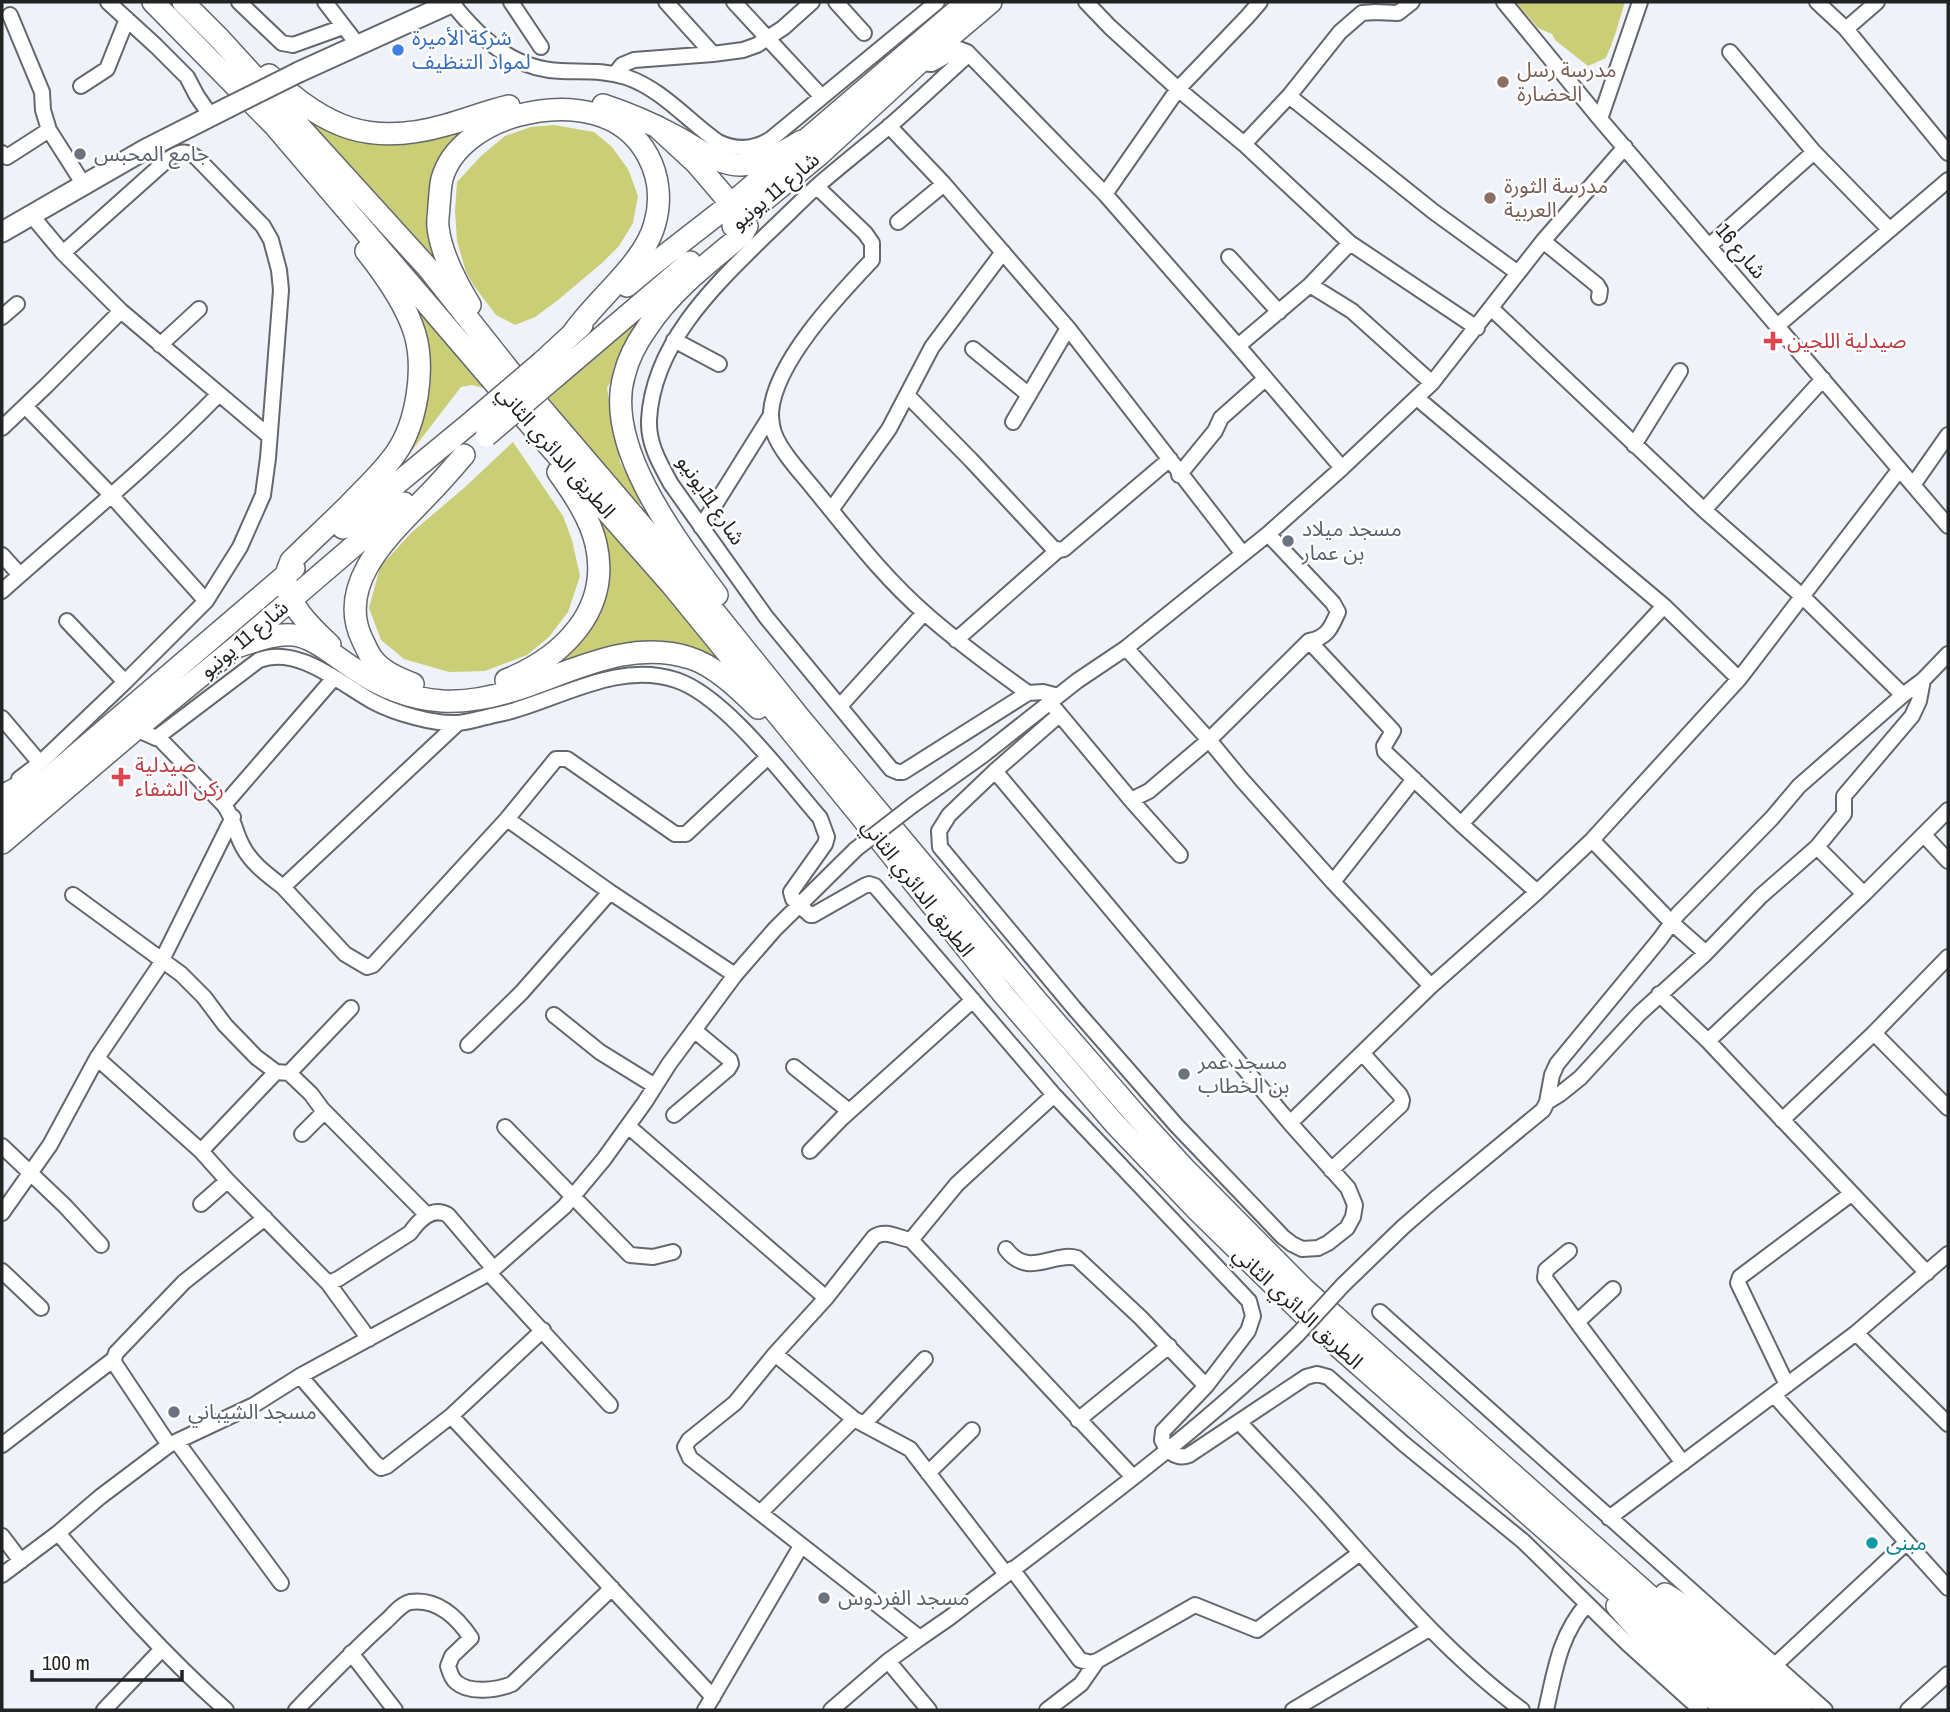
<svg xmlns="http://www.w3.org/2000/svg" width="1950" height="1712" font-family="'Archivo Narrow','Noto Sans Arabic',sans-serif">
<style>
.green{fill:#cace77}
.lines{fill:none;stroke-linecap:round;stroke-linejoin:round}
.minor-casing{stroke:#64686d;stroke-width:18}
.major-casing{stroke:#64686d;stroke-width:23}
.highway-casing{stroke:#64686d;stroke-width:24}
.minor{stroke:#fff;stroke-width:14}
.major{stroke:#fff;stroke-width:19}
.highway{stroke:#fff;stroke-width:21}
.minor-bridge-casing{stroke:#64686d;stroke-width:18;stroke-linecap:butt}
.major-bridge-casing{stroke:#64686d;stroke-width:23;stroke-linecap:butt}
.highway-bridge-casing{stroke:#64686d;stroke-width:24;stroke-linecap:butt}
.minor-bridge{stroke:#fff;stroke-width:14}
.major-bridge{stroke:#fff;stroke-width:19}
.highway-bridge{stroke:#fff;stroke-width:21}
.shop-dot{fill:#3f7fe0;stroke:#fff;stroke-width:2.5}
.education-dot{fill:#8d6e63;stroke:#fff;stroke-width:2.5}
.worship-dot{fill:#6b7280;stroke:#fff;stroke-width:2.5}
.health-dot{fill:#e0444e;stroke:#fff;stroke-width:2.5}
.culture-dot{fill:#0f9aa8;stroke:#fff;stroke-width:2.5}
.labels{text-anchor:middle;stroke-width:5;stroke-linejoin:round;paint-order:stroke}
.shop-label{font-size:21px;fill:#366cbe;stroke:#fff;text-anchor:start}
.education-label{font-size:21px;fill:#785e54;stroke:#fff;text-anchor:start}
.worship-label{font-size:21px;fill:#5b616d;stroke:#fff;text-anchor:start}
.street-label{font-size:21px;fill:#212325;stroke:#fff}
.health-label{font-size:21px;fill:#be3a42;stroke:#fff;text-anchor:start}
.culture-label{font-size:21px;fill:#0d838f;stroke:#fff;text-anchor:start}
</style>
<rect width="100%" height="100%" fill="#eff3f9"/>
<path class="green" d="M1516 2H1625L1615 35 1606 58 1588 66 1555 40 1552 34 1538 28Z
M288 103 325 124 368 144 390 142 471 124C457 148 426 191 426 217 426 237 437 258 442 276Z
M554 125 594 132 612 147 628 169 638 196 633 223 619 246 602 263 558 300 535 317 515 325 496 315 474 286 466 272 457 241 455 211 457 182 481 156 505 136 531 127Z
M382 264 487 389 472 385 461 387 397 470 393 467 424 393Z
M653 302 607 388 620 462 644 506 631 500 548 397Z
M513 442 563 516 572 540 580 576 568 612 549 637 527 655 485 671 449 672 404 659 381 640 369 608 380 567 411 533 464 488Z
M589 502 741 683 692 651 521 680 599 611Z"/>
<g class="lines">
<defs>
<path id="minor" d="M108 2 156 46 187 77 197 96 211 116
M239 2 282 43 293 45 343 27
M325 2 358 45
M451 2C480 38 512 69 561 71 583 72 604 70 626 77 662 89 688 121 718 142 737 151 754 150 771 139L937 2
M511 2 541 47
M666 2 713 54
M734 2 822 97
M836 2 864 33
M1086 2 1110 27 1178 89 1244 144 1350 243 1477 328
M1504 2 1600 119 1948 526
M1817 2 1846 29 1877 2
M10 15 42 92 43 110 49 130
M1846 29 1948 153
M1730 52 1814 152 1889 229
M969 54C941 79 914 105 886 129 863 148 839 167 816 187 799 203 783 219 766 235 715 285 653 343 649 420 648 444 660 464 671 484L766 617 891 769 898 772H903L1028 693 1043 692 1058 696
M920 63 932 64 959 49 967 52 1105 194 1238 346 1342 468
M615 74 622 65 634 60 713 54 743 50 757 45 783 28 812 2
M81 86 107 69 127 19
M1289 96 1434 212 1518 273
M1600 119 1640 2
M889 126 944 184 1068 328 1243 554
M1244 144 1289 96 1340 32 1362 13 1375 12 1398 13 1412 2
M2 153 7 157 49 130 84 185
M817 187 865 233 872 243V260C838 296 775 362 771 412 771 418 772 427 774 433 781 452 801 473 814 489 850 533 884 578 927 615 959 643 993 668 1028 693
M1105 194 1178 89 1247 17 1260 2
M32 216 63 253 121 311 269 436
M898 222 944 184
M1543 241 1597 285 1600 290 1599 297
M1709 246 1814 152
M63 253 167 160C179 152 185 149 197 158L263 226 271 240 279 270 281 290 268 458 263 495 240 547 206 601 125 682
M1229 257 1279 312
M1310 285 1350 243
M1491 308 1704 510 1803 597 1903 695
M2 317 17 304
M1777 326 1948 180
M674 340 719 364
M160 345 199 309
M1238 346 1310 285 1352 311 1432 383
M973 349 1029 395
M907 395 971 460 1052 547 1058 550 1064 549 1170 459
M1417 398 1664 606 1739 679
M25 406 111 495 206 601
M1013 422 1068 328
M2 428 46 386 121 311
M1634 445 1680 371
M1179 475 1215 431 1221 418 1265 379
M1913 485 1948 435
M831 510 889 429 932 347 1003 252
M1704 510 1823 379
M701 527 771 415
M1268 534 1333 603 1338 612C1331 628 1327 638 1309 641L1393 731 1384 746 1385 752 1461 824 1537 892
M2 555 20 575
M2 591C75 526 151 464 219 394
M956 640 1058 550
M1126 648 1209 740 1242 780 1333 882 1431 986
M840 706 924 613
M1056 710 1131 800 1180 855
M2 718 40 763
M136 729 156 738 259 660C298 645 341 684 374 702 395 713 433 724 456 723 466 723 477 719 487 717 497 714 508 713 518 709 568 694 622 662 676 680 725 696 786 779 820 818L827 837 825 844 791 892 793 899 810 915H813L864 886 869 884 875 886 1054 1095 1249 1301 1253 1316 1248 1331 1206 1386 1163 1431 1162 1440C1167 1451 1176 1460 1189 1455L1306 1377 1317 1374 1328 1377 1404 1444 1523 1541 1627 1643 1701 1710
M158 737 224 805C235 820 234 831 243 847 252 864 268 875 283 887L457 724
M995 771 1290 1123 1348 1188 1355 1205 1353 1217 1347 1228 1328 1243 1318 1248 1302 1249 1292 1244 1283 1237 1177 1126 1074 1008 940 847 939 831 949 815 995 771 1059 715
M19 779 40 763 125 682 67 621
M1131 800 1149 791 1209 740 1309 641
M224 805 334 678
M913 805 982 756 1077 681 1126 648 1268 534 1342 468 1432 383 1543 241 1625 147
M507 819 610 892 735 975
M1461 824 1664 606
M1924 835 1948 861
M1592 840 1739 679 1899 470
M1817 847 1864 894 1948 810
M1333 882 1414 779
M283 887 345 954 367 967 373 965 507 819 556 759H567L675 834H686L768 757
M73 895 181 974 204 997 225 1025 256 1057 276 1072 289 1073 311 1094 322 1109 321 1115 302 1134
M1659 994 1708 1041 1927 1273
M554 1015 600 1052 655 1086
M1874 1033 1948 1108
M1708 1041 1864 894
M468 1045 522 992 610 892
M97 1058 201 1151 226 1179V1182L201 1204
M794 1067 849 1111
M289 1073 351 1008
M1547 1102 1560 1094 1580 1078 1639 1014 1706 953 1761 896 1817 847 1844 814V796L1912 716 1919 701 1923 680
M322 1109 427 1215
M674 1115 728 1069 731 1064 730 1060 694 1030
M1782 1120 1874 1033 1948 957
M1290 1123 1431 986 1537 892 1592 840 1672 923 1706 953
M628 1126 826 1298
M505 1127 630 1255 653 1257 673 1252
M2 1146 65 1206 101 1245
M201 1151 276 1072
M810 1151 842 1118 973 1000
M1331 1170 1401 1105 1402 1100 1400 1095 1363 1054
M226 1179 328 1283 338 1279 410 1233C419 1220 432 1206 448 1215L494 1269
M2 1213 50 1145 97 1058 158 968 233 817
M911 1240 957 1184 1054 1095
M1006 1249C1028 1279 1054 1251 1077 1258L1141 1318 1206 1386
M1569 1251 1546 1270 1545 1278 1577 1322
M2 1271 41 1308
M489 1273 610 1405
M328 1283 369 1339
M1343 1285 1403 1227 1434 1200 1543 1110 1547 1102 1552 1075 1557 1064 1660 939 1678 914 1772 818 1799 786 1903 695 1923 680 1948 654
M1613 1289 1577 1322 1683 1463
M1380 1312 1825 1710
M1856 1333 1948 1424
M775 1354 854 1419 910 1449 1006 1574
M300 1376 375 1463 381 1468 387 1466 451 1416 543 1330
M1787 1385 1738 1283 1740 1277 1851 1194
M1774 1395 1948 1588
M451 1416 713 1697
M1078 1420 1169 1346
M1239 1422C1269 1454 1301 1486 1330 1519 1390 1586 1449 1656 1522 1710
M864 1424 925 1359
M177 1442 281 1583
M2 1445 114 1359
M169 1445 115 1364 114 1359 116 1353 184 1282 265 1218
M928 1473 972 1430
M1133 1477 911 1240C897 1238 886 1229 874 1237L826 1298 775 1354 735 1403 689 1440 685 1447 690 1458 920 1638 949 1618C1068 1527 1191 1440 1298 1334
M760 1513 854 1419
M1609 1518 1856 1333 1948 1254
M58 1533C111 1595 165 1656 226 1710
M2 1536 21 1561
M1012 1569 1080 1660 1091 1663 1097 1661 1195 1605 1257 1630 1360 1553
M2 1575 58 1533 100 1497 169 1445 254 1405 300 1376 489 1273 564 1207 604 1159 645 1102 669 1064 735 975 775 929 856 849
M351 1653 395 1710
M888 1661 929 1710
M1775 1665 1906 1543
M104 1710 162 1649
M296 1710C325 1680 354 1650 385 1622 392 1616 401 1604 410 1602 437 1598 457 1617 471 1638L452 1656 448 1666C450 1672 451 1678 456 1682 469 1694 497 1690 512 1684L612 1588
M705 1710 801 1546
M831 1710 888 1661 920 1638
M1047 1710 1081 1684 1097 1661
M1293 1710 1429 1629
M1546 1710C1555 1671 1559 1636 1587 1604
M1908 1710 1948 1674"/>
<path id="major" d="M299 72 453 2
M2 232 146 149 227 108"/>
<path id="highway" d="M153 2 274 125 528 422 671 584 863 819 1004 995 1115 1124 1198 1211 1324 1334 1750 1710
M183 2 220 39 428 268 508 369 701 595 800 718 1037 1001 1135 1114 1186 1170 1303 1288 1778 1710
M269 75C325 128 370 147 446 125 467 119 488 111 509 106
M603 105C627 113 651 123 673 135 695 146 717 166 742 165 764 164 784 151 802 141
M656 126 696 163 743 218 747 226 742 235C708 263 671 291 647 328 637 342 628 359 624 376 604 447 677 541 717 595
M733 226 819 155 919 63 991 2
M627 286 651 266 732 203 967 2
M470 305C456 282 441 254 438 227 437 220 439 212 439 205 440 197 440 187 442 179 451 146 485 125 516 116 541 109 570 107 595 114 643 127 668 176 655 223 645 263 597 298 573 333
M542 362 582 325
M555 377 690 262
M343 528 474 420
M330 645C313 629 284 602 286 577 286 572 289 566 291 561 310 542 330 524 349 505 365 488 383 472 396 453 417 423 425 369 415 334 406 304 385 275 366 251
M236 647C254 642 274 633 293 635 312 636 337 658 353 668 379 686 410 699 442 701 472 703 502 695 530 685 581 667 634 640 690 658 714 665 740 690 758 708
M506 680C563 657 611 610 596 544 590 518 573 493 558 472
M413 684C398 678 381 671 372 658 368 653 365 645 362 639 335 582 393 532 427 496 440 483 452 469 464 455
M2 796 34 779
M2 818 294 568
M2 843 136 729 236 647 404 503
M1665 1594 1681 1604 1802 1710
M1617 1606 1649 1642 1727 1710"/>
</defs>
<use href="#minor" class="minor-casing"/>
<use href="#major" class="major-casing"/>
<use href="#highway" class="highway-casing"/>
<use href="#minor" class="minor"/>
<use href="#major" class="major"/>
<use href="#highway" class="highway"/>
<defs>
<path id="minor-bridge" d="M856 849 913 805
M1298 1334 1343 1285"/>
<path id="major-bridge" d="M227 108 299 72"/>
<path id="highway-bridge" d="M474 420 542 362
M486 436 555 377"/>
</defs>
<use href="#minor-bridge" class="minor-bridge-casing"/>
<use href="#major-bridge" class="major-bridge-casing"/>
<use href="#highway-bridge" class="highway-bridge-casing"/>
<use href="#minor-bridge" class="minor-bridge"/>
<use href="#major-bridge" class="major-bridge"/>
<use href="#highway-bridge" class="highway-bridge"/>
</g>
<circle class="shop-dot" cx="398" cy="50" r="7"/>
<g class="education-dot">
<circle cx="1503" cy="82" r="7"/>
<circle cx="1490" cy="198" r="7"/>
</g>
<g class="worship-dot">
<circle cx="80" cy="154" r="7"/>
<circle cx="1288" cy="541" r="7"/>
<circle cx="1184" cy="1074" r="7"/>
<circle cx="174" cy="1412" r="7"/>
<circle cx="824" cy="1598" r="7"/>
</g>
<g class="health-dot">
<path d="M1769.5 330.5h7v7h7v7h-7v7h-7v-7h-7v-7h7z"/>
<path d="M117.5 766.5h7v7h7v7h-7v7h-7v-7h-7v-7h7z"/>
</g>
<circle class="culture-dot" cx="1872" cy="1543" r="7"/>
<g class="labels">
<g class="shop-label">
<text x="412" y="45">شركة الأميرة<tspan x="412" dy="24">لمواد التنظيف</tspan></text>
</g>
<g class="education-label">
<text x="1517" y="77">مدرسة رسل<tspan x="1517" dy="24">الحضارة</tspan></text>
<text x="1504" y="193">مدرسة الثورة<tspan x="1504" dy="24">العربية</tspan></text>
</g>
<g class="worship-label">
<text x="94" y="161">جامع المحبس</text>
<text x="1302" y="536">مسجد ميلاد<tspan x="1302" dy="24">بن عمار</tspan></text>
<text x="1198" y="1069">مسجد عمر<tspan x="1198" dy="24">بن الخطاب</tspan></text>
<text x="188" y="1419">مسجد الشيباني</text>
<text x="838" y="1605">مسجد الفردوس</text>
</g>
<g class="street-label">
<text transform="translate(775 191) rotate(-40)" y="7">شارع 11 يونيو</text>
<text transform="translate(1741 251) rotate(50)" y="7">شارع 16</text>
<text transform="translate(556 452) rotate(49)" y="7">الطريق الدائري الثاني</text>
<text transform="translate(711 500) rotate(56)" y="7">شارع 11يونيو</text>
<text transform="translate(244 639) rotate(-40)" y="7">شارع 11 يونيو</text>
<text transform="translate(918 888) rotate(52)" y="7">الطريق الدائري الثاني</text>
<text transform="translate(1298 1308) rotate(43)" y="7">الطريق الدائري الثاني</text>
</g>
<g class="health-label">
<text x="1787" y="348">صيدلية اللجين</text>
<text x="135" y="772">صيدلية<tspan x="135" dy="24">ركن الشفاء</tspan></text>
</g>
<g class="culture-label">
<text x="1886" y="1550">مبنى</text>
</g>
</g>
<rect width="1950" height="1712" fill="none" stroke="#212325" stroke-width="7"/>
<path d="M32 1670v10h150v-10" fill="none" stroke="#212325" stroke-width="3.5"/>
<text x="42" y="1670" font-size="21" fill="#212325" stroke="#ffffff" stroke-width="5" paint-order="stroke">100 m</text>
</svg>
